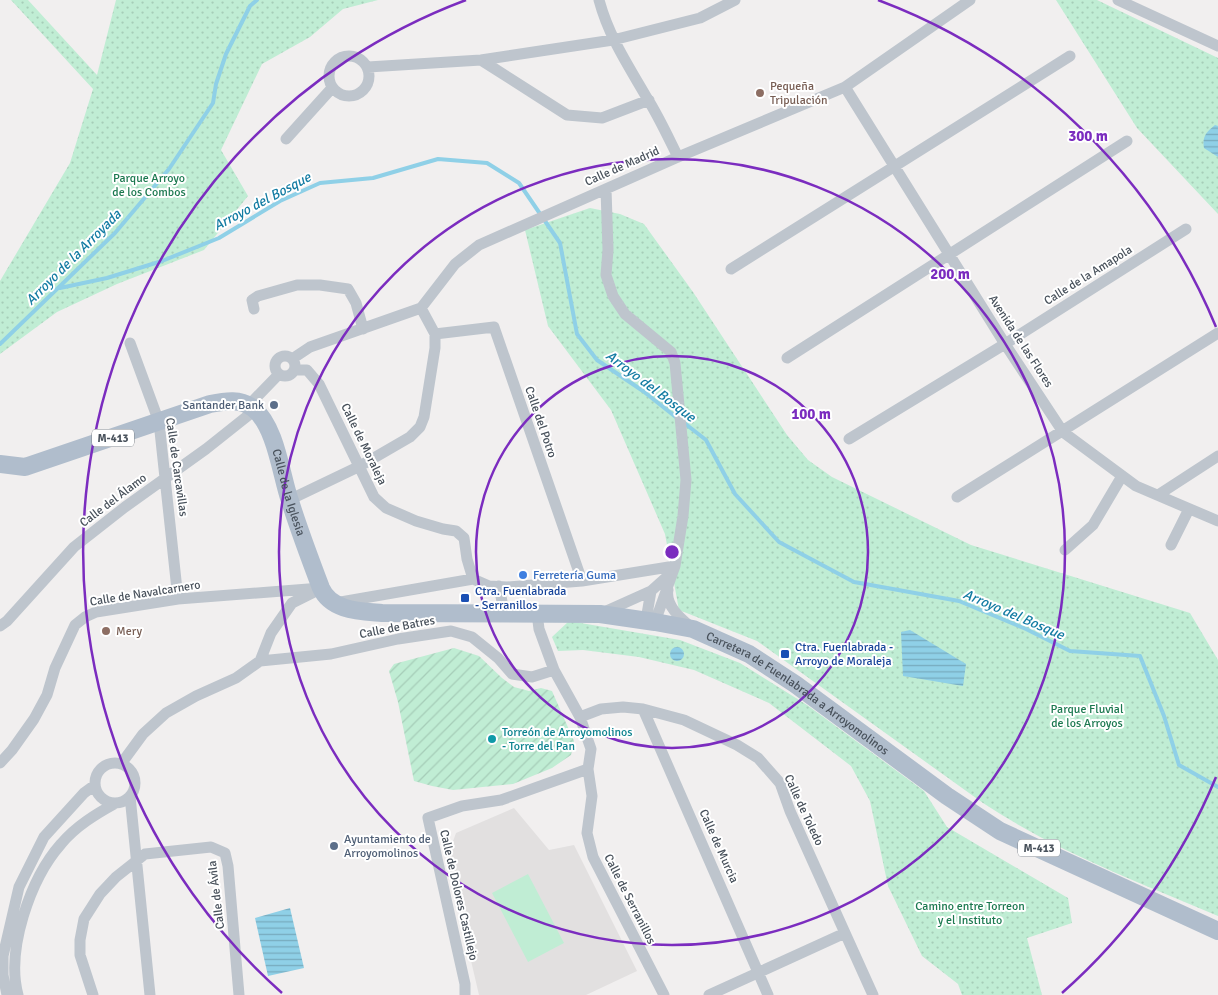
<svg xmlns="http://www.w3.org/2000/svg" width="1218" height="995" font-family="Signika,sans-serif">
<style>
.education{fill:#e2e0e0}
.grass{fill:url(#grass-dots)}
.garden{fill:url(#garden-furrows)}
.pitch{fill:#c0edd4}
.water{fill:url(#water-rules)}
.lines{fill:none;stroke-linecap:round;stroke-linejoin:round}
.stream{stroke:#8fd0e7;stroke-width:4}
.street{stroke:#bec5cd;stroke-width:11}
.primary{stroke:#b0bdcc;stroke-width:18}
.ring{fill:none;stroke:#7b2cbf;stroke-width:2.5}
.education-dot{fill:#8d6e63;stroke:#fff;stroke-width:2}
.service-dot{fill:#5c6f8a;stroke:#fff;stroke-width:2}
.shop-dot{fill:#3f7fe0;stroke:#fff;stroke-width:2}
.transit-dot{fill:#1a4fb4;stroke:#fff;stroke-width:2}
.culture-dot{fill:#0f9aa8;stroke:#fff;stroke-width:2}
.labels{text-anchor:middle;stroke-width:4;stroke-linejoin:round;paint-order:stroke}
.shield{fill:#fff;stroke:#7f858c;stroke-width:1}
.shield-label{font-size:11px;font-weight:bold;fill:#48515b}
.education-label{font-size:12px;fill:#785e54;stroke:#fff;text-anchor:start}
.street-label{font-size:12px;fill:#48515b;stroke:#fff}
.park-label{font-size:12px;fill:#1c7950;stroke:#fff}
.service-label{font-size:12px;fill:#4e5e75;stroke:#fff;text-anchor:end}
.shop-label{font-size:12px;fill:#366cbe;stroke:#fff;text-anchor:start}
.transit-label{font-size:12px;fill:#164399;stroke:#fff;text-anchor:start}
.culture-label{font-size:12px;fill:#0d838f;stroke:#fff;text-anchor:start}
.water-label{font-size:14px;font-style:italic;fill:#147ca3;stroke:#fff}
.centre{fill:#7b2cbf;stroke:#fff;stroke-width:2.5}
.ring-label{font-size:15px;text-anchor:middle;font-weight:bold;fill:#7b2cbf;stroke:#fff;stroke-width:4;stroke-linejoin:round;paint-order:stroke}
</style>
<defs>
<pattern id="grass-dots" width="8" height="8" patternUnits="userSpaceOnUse" patternTransform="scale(1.25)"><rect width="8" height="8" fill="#c0edd4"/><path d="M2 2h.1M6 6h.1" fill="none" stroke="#a6cdb8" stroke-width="1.8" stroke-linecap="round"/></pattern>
<pattern id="garden-furrows" width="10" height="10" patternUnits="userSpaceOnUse" patternTransform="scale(1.25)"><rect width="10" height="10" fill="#c0edd4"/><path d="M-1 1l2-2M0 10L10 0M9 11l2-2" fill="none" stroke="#a6cdb8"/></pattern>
<pattern id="water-rules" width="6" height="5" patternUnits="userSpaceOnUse" patternTransform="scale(1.25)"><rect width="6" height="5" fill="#8fd0e7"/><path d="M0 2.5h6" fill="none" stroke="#77abbe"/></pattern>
</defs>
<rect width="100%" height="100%" fill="#f1efef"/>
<path class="education" d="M514 808 549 850 574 845 637 971 586 995H479L447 858 456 833Z"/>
<path class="grass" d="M11 0H28L97 75 116 0H378L343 9 310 37 262 64 221 150 248 196 204 250 117 284 57 312 0 354V281L70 163 93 89Z
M1056 0H1097L1218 58V214L1137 128Z
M590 208 620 214 644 224 693 292 787 435 808 460 832 477 971 545 1190 613 1218 660V916C1138 882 1055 851 983 803L757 641 679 610 665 534 611 410 548 326 525 230Z
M569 621 680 640 740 663 807 705 924 791 947 827 1068 898 1072 923 1027 938 1042 995H962L958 984 922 956 888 886 870 801 851 766 769 703 694 670 639 657 583 650 558 651 552 637Z"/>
<path class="garden" d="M454 648 479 656 502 678 514 687 529 691 541 688 552 691 574 741 571 755 552 768 513 784 453 790 432 786 414 781 398 702 389 671 394 664Z"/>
<path class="pitch" d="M528 874 564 943 528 962 492 893Z"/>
<path class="water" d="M1215 125 1218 126V157L1204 148C1202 137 1206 132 1215 125Z
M910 630 966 664 963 686 903 676 901 632Z
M670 654a7 7 0 1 1 14 0a7 7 0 1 1-14 0Z
M290 908 304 968 268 976 255 918Z"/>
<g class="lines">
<path class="stream" d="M60 288 107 278 162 261 219 238 280 201 320 183 373 178 438 159 487 163 519 183 560 243 577 334 597 360 643 391 677 418
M0 344 115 233 169 169 213 103 216 84 226 54 250 6 257 0
M683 422 706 440 735 494 779 542 854 582 959 601 1026 629 1070 651 1140 656 1164 716 1179 765 1218 787"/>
<path class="street" d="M599 0C609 37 628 65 647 98 659 117 668 137 678 157
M1118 0 1218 46
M329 76a20 20 0 1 1 40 0a20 20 0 1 1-40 0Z
M481 60 567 115 602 118 649 100
M368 67 481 60 613 40 700 18 735 0
M845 87 1005 344 1063 432 1136 486 1218 521
M286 139 332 88
M606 189 608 250 606 275 613 296 625 314 671 352 675 363 686 480 683 516 675 566 655 622
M731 269 1070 56
M254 309 252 300 258 296 297 285H320L348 289 356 303 363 329
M435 334 494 327 582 581
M130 343 159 422 178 599
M275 366a10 10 0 1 1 20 0a10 10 0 1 1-20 0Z
M787 358 1127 141
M292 359 310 347 421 308 455 264 479 245 678 157 845 87 970 0
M295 370H307L319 384 374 497 386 508 416 521 443 529 456 531 464 538 467 559 473 579
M249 405 279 374
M849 439 1005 344 1186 229
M1158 495 1218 456
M957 497 1218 333
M289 500 360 466 410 437 420 427 424 417 435 348V334L421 308
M1171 545 1189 509
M1065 550 1093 525 1122 476
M499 586 504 612
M668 590C665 605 680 618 691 627
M335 603 473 579 489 586 507 587 582 581 675 566
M537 613 539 629 554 670 580 717 591 749 588 769 592 796 587 833 593 857 664 995
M602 613 651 591 670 574
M646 620 651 591
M0 626 7 621 74 547 125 507 206 449 255 410
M260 661 271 633 292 603 316 591
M643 709 768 995
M580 717 601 709 623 707 643 709 684 720 737 745 758 758 780 783 790 811 873 995
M0 763 12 750 34 719 47 695 55 668 75 625 85 617 96 612 178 599 321 588
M95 783a20 20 0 1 1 40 0a20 20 0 1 1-40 0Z
M121 764 143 734 166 713 196 696 236 678 260 661 331 654 398 639 451 631 472 637 498 658 512 674 532 677 554 670
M130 796 150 995
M7 995 3 975V956L19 887 44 837 84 793 95 785
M18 995C6 950 30 879 61 844 76 826 96 814 116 803
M93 995 80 955V940L84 919 100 894 116 877 145 854 211 847 225 853 228 866 239 995
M465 995V984L428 818 462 806 501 800 588 769
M709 995 845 933"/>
<path class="primary" id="s1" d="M0 464 25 467 210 404C225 401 241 398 254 409 276 427 281 475 290 501 299 530 310 559 321 588 331 611 360 611 382 613L600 614 655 622 693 629 749 654 795 684 947 796 1000 831 1218 931"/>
</g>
<g class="ring">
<circle cx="672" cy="552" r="196"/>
<circle cx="672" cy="552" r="393"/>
<path d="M1216 777A589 589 0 0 1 1062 993M282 993A589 589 0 0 1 466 0M878 0A589 589 0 0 1 1216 327"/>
</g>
<g class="education-dot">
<circle cx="760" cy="93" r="5"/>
<circle cx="106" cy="631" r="5"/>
</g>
<g class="service-dot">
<circle cx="274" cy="405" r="5"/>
<circle cx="334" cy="846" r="5"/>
</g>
<circle class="shop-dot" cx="523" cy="575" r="5"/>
<g class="transit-dot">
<rect x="460" y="593" width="10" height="10" rx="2.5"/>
<rect x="780" y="649" width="10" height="10" rx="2.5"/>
</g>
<circle class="culture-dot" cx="492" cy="739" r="5"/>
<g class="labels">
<g class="shield">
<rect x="92" y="429.5" width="42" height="17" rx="4"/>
<rect x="1018" y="839.5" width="42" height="17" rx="4"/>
</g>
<g class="shield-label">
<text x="113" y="442">M-413</text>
<text x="1039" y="852">M-413</text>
</g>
<g class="education-label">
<text x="770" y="90">Pequeña<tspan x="770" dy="14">Tripulación</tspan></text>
<text x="116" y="635">Mery</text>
</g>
<g class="street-label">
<text transform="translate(622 166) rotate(-24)" y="4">Calle de Madrid</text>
<text transform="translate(1088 275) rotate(-32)" y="4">Calle de la Amapola</text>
<text transform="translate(1021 341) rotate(57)" y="4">Avenida de las Flores</text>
<text transform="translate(541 422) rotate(71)" y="4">Calle del Potro</text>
<text transform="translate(364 444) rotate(64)" y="4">Calle de Moraleja</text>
<text transform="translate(177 467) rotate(82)" y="4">Calle de Carcavillas</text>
<text dy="4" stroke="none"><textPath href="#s1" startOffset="358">Calle de la Iglesia</textPath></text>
<text transform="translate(113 500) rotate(-37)" y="4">Calle del Álamo</text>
<text transform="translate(145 593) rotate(-9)" y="4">Calle de Navalcarnero</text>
<text transform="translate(397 627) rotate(-11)" y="4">Calle de Batres</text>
<text dy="4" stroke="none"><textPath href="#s1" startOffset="964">Carretera de Fuenlabrada a Arroyomolinos</textPath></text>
<text transform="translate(804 810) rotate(65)" y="4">Calle de Toledo</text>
<text transform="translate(719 846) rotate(66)" y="4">Calle de Murcia</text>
<text transform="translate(216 895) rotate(-97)" y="4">Calle de Ávila</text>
<text transform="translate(459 895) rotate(77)" y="4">Calle de Dolores Castillejo</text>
<text transform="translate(630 899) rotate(63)" y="4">Calle de Serranillos</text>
</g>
<g class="park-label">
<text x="149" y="182">Parque Arroyo<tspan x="149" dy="14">de los Combos</tspan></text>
<text x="1087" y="713">Parque Fluvial<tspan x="1087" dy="14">de los Arroyos</tspan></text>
<text x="970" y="910">Camino entre Torreon<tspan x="970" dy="14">y el Instituto</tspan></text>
</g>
<g class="service-label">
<text x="264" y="409">Santander Bank</text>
<text x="344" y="843" text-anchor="start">Ayuntamiento de<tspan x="344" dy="14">Arroyomolinos</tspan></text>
</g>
<g class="shop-label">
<text x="533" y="579">Ferretería Guma</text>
</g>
<g class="transit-label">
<text x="475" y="595">Ctra. Fuenlabrada<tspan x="475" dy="14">- Serranillos</tspan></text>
<text x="795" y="651">Ctra. Fuenlabrada -<tspan x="795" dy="14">Arroyo de Moraleja</tspan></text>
</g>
<g class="culture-label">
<text x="502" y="736">Torreón de Arroyomolinos<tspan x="502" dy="14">- Torre del Pan</tspan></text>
</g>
<g class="water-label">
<text transform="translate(262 201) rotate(-28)" y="5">Arroyo del Bosque</text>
<text transform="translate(73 257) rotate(-45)" y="5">Arroyo de la Arroyada</text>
<text transform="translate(651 386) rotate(37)" y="5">Arroyo del Bosque</text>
<text transform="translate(1014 614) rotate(23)" y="5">Arroyo del Bosque</text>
</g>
</g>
<circle cx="672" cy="552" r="8" class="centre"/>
<g class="ring-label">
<text x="1088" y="141">300 m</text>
<text x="950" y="279">200 m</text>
<text x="811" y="419">100 m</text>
</g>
</svg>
